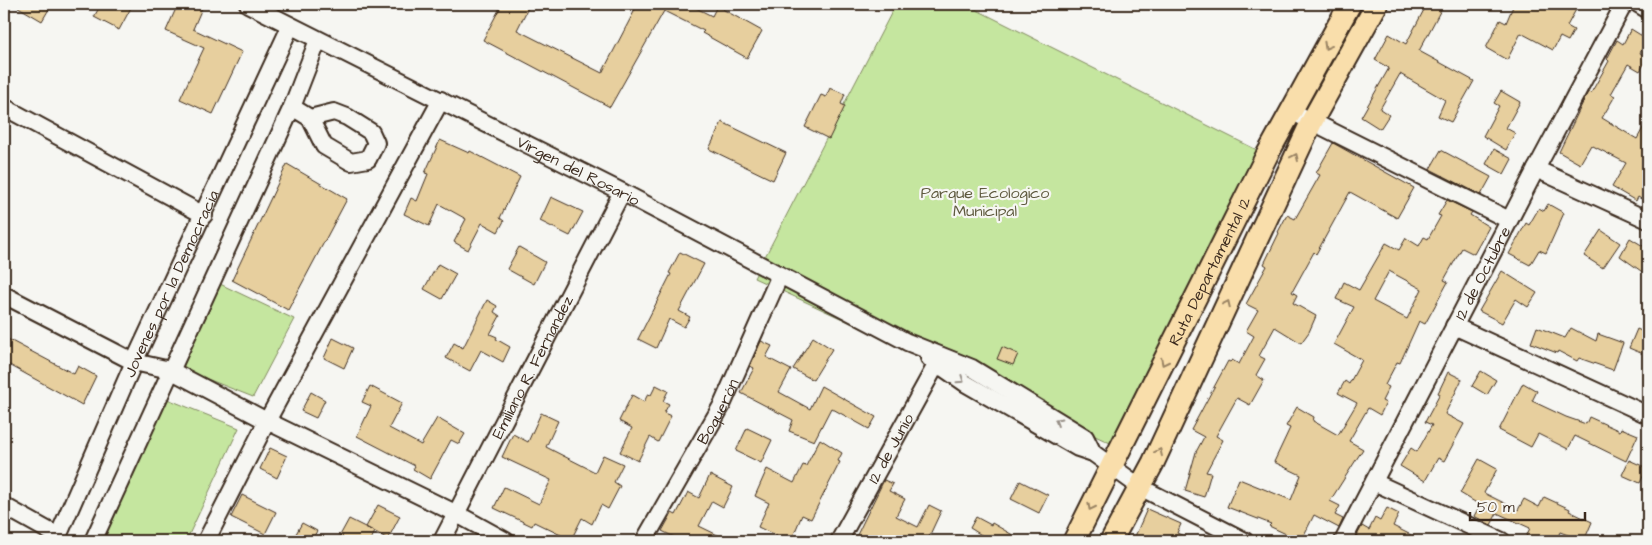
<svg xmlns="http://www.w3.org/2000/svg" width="1652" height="545" font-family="'Architects Daughter',sans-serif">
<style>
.green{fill:#c5e69f;stroke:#80885e}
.building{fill:#e7cf9e;stroke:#3b2a1e;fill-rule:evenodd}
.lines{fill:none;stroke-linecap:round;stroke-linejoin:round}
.minor-casing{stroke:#3b2a1e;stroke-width:20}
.major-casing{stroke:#3b2a1e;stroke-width:25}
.minor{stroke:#f6f6f2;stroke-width:16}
.major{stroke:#f9deab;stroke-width:21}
.oneway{stroke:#9a8464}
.oneway2{stroke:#989088}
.labels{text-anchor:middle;stroke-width:4.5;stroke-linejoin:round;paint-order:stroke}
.street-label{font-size:16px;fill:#3b2a1e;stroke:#f6f6f2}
.park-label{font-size:16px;fill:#5e593e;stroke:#f6f6f2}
</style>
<rect width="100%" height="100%" fill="#f6f6f2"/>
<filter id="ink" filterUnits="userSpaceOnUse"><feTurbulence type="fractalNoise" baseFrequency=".02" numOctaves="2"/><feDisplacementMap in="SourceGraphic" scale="10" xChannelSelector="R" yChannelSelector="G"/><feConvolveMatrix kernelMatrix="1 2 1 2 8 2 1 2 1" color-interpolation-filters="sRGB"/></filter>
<g filter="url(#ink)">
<path class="green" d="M896 4H965L1267 155 1121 448 754 278Z
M220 284 294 319 253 397 182 369Z
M160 396 239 428 186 541H89Z"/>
<path class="building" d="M13 4H52L42 21Z
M101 4H133L119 30 94 17Z
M178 4H192L202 8 193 29 242 52 213 114 180 99 204 48 166 31Z
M502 4H530L517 30 602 73 638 4H688L712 16 717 6 762 31 747 58 702 33 704 31 664 11 610 107 483 40Z
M1427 4H1444L1419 51 1474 81 1451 122 1438 116 1445 100 1400 74 1380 109 1389 115 1380 129 1361 117 1389 68 1375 60 1389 34 1406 44Z
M1514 4H1579L1567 26 1574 30 1568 41 1560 37 1553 50 1521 33 1507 60 1486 48 1500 20 1506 23Z
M1631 29 1647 39 1640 53 1648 58 1640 71 1628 64 1611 94 1615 96 1602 118 1637 139 1648 119V203L1638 197 1636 201 1612 187 1626 163 1591 145 1580 164 1559 152 1588 92 1591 93 1609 61 1607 59 1617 40 1623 44Z
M830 88 845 94 841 104 845 106 829 139 805 127 821 95 826 97Z
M1501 91 1520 102 1506 128 1515 133 1506 150 1483 136 1499 106 1494 103Z
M722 122 786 153 773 180 709 149Z
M440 140 469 153 470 151 520 177 500 218 504 221 498 232 482 223 468 250 454 242 466 219 439 204 429 226 404 214 411 198 417 201 428 174 425 173Z
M1333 143 1414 188 1397 218 1350 192 1316 254 1314 252 1292 292 1297 295 1293 303 1316 316 1309 332 1301 343 1275 327 1259 356 1265 359 1256 375 1264 380 1250 405 1237 398 1216 436 1223 440 1206 472 1211 473 1204 497 1185 491 1196 452 1204 437 1191 430 1228 361 1230 362 1232 360 1239 364 1254 336 1246 331 1258 310 1246 304 1267 266 1264 264 1279 233 1278 232 1287 215 1295 219 1320 175 1316 173Z
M1494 149 1512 159 1504 174 1486 164Z
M1441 150 1491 177 1481 195 1430 169Z
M287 164 347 199 288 310 232 280Z
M551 197 583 212 570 236 540 221Z
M1447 200 1472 212 1470 215 1489 227 1474 254 1462 248 1444 280 1448 282 1425 324 1419 321 1400 363 1397 362 1385 385 1389 387 1382 401 1386 403 1380 415 1368 408 1349 441 1363 449 1330 501 1340 506 1335 515 1343 519 1339 528 1314 515 1301 541 1269 526 1271 524 1227 507 1239 479 1291 500 1301 475 1274 462 1290 428 1286 426 1297 407 1314 417 1313 421 1338 435 1357 403 1338 393 1345 381 1349 384 1362 360 1334 344 1354 307 1336 299 1344 282 1359 290 1386 243 1399 250 1406 238 1419 246 1424 237 1428 239 1441 216 1438 215ZM1389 271 1422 289 1407 319 1373 301Z
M1548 204 1564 213 1546 253 1539 250 1530 265 1509 254 1526 223 1529 225 1539 208 1544 211Z
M1601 230 1620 243 1603 268 1584 256Z
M1630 238 1648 249V276L1620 256Z
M519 247 545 262 534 284 507 269Z
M680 252 704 264 679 311 690 317 684 327 669 319 656 348 638 339 671 274 669 273Z
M438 264 456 274 442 299 424 289Z
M1502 271 1537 293 1528 307 1516 299 1502 323 1479 311Z
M487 300 497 306 494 312 500 316 490 334 497 337 496 339 510 347 503 362 481 350 470 371 446 358 454 343 463 348Z
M1537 327 1565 338 1571 328 1596 341 1598 334 1623 343 1613 370 1579 358 1577 361 1558 351 1557 353 1531 343Z
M1637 329 1648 334V356L1629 348Z
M4 337 74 374 78 366 96 376 82 405 4 362Z
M813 337 832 349 813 380 793 369Z
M333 338 353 348 344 368 324 358Z
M761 341 772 346 766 357 791 370 779 392 810 409 821 386 876 417 869 429 831 408 814 441 789 431 793 420 741 393 754 368 750 366Z
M1002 347 1018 354 1013 365 997 359Z
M1481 371 1496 380 1487 395 1472 386Z
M1448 372 1462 379 1445 414 1464 424 1444 461 1438 458 1425 481 1400 466 1411 448 1417 452 1432 425 1425 422 1440 394 1438 393Z
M1523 383 1537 391 1532 401 1566 417 1586 424 1589 417 1620 431 1621 428 1638 435 1626 461 1575 436 1568 449 1538 434 1531 447 1499 430Z
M656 385 668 391 663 401 669 404 664 413 671 416 658 442 650 437 638 461 620 452 632 428 619 421 632 395 644 402 648 394 651 395Z
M370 386 402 403 389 428 421 445 437 418 465 434 459 444 451 440 430 479 413 469 415 466 357 436 371 406 362 402Z
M311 392 325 400 316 418 301 411Z
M541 413 558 421 546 447 595 472 603 455 623 464 614 482 620 486 608 509 601 505 592 524 582 518 571 540 534 522 532 526 494 508 504 487 539 504 551 480 502 457 513 434 528 442Z
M747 428 772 440 761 463 736 451Z
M820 439 842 453 838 461 840 462 811 519 802 515 791 541H774L777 536 758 527 769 503 755 496 767 469 794 483 803 465 806 466Z
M270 448 287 456 277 478 260 469Z
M1479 459 1497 469 1484 493 1518 510 1524 499 1539 507 1544 497 1570 509 1569 511 1592 522 1584 541 1560 532 1556 541H1524L1530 528 1497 513 1491 525 1474 516 1480 505 1460 493Z
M1629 460 1647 468 1640 483 1622 475Z
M710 475 733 487 723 507 712 501 699 526 730 541H682L662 531 672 513 676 515 688 492 699 498Z
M884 480 893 484 889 491 905 499 896 516 918 527 929 505 941 511 927 541H854Z
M1020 481 1048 495 1039 513 1011 499Z
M242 495 276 512 265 534 231 517Z
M378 505 400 516 388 539 366 527Z
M1387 508 1399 514 1393 526 1423 541H1354L1362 526 1369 530 1375 518 1380 521Z
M1147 509 1181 524 1177 533 1194 541H1133Z
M976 517 991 525 992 523 1023 541H991L970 528Z
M349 519 375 532 370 541H337Z
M302 523 317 531 311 541H292Z"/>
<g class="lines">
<defs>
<g id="minor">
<path id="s1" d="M248 4 622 192 907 342 972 368 1085 437 1093 453"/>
<path d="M1638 4 1648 10"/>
<path d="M4 107 204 215"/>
<path d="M292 107 310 118 324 146 351 162 368 159 376 143 371 132 347 117 334 112 310 118"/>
<path d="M1291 111 1509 220"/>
<path d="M1536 169 1648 220"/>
<path d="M4 295 134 362 170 370 267 421 457 514 506 541"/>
<path d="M1454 326 1648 415"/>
<path d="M929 358 965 383 1078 448 1093 453 1140 487 1245 541"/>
<path d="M1374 482 1502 541"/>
<path d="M4 506 58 536"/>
<path id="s2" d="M56 541 134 362 290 27"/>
<path d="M93 541 292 107 318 40"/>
<path d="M206 541 267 421 441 100"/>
<path id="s3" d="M442 541 622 192"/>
<path id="s4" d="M644 541 722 405 780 275"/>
<path id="s5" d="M839 541 941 356"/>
<path id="s6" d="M1343 541 1536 169 1624 4"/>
</g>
<g id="major">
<path id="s7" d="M1074 541 1267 155 1350 4"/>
<path d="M1111 541 1153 463 1312 121 1377 4"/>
</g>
</defs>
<use href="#minor" class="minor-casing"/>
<use href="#major" class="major-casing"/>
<use href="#minor" class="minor"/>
<use href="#major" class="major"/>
</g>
<defs><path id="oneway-chevron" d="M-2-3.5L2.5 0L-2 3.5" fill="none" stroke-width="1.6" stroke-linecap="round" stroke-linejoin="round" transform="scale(1.25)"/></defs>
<g class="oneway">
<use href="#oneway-chevron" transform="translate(1327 46) rotate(119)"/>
<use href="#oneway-chevron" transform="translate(1295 157) rotate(-65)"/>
<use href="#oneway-chevron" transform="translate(1227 304) rotate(-65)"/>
<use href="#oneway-chevron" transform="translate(1164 362) rotate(117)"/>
<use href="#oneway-chevron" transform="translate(1159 452) rotate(-65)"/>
<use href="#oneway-chevron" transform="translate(1091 507) rotate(117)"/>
</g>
<g class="oneway2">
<use href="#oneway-chevron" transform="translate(961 380) rotate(34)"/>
<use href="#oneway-chevron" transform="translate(1058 421) rotate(-149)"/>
</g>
</g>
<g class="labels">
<g class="street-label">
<text dy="6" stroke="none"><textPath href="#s1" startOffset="370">Virgen del Rosario</textPath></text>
<text dy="6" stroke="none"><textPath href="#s7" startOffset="302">Ruta Departamental 12</textPath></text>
<text dy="6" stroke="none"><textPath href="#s6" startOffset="302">12 de Octubre</textPath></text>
<text dy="6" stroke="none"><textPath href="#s2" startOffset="282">Jovenes por la Democracia</textPath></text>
<text dy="6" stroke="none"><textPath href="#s3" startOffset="196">Emiliano R. Fernandez</textPath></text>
<text dy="6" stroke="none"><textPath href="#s4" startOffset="149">Boquerón</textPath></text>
<text dy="6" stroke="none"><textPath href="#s5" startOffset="106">12 de Junio</textPath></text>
</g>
<g class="park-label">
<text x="985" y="198">Parque Ecologico<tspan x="985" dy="18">Municipal</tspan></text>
</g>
</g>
<rect width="1652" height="545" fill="none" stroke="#f6f6f2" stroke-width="20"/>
<rect x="10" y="10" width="1632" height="525" fill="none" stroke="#3b2a1e" stroke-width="2" filter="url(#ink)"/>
<path d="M1470 512v8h115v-8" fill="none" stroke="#3b2a1e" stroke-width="2.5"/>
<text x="1477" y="512" font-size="15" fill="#3b2a1e" stroke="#f6f6f2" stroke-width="4" paint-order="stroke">50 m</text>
</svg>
